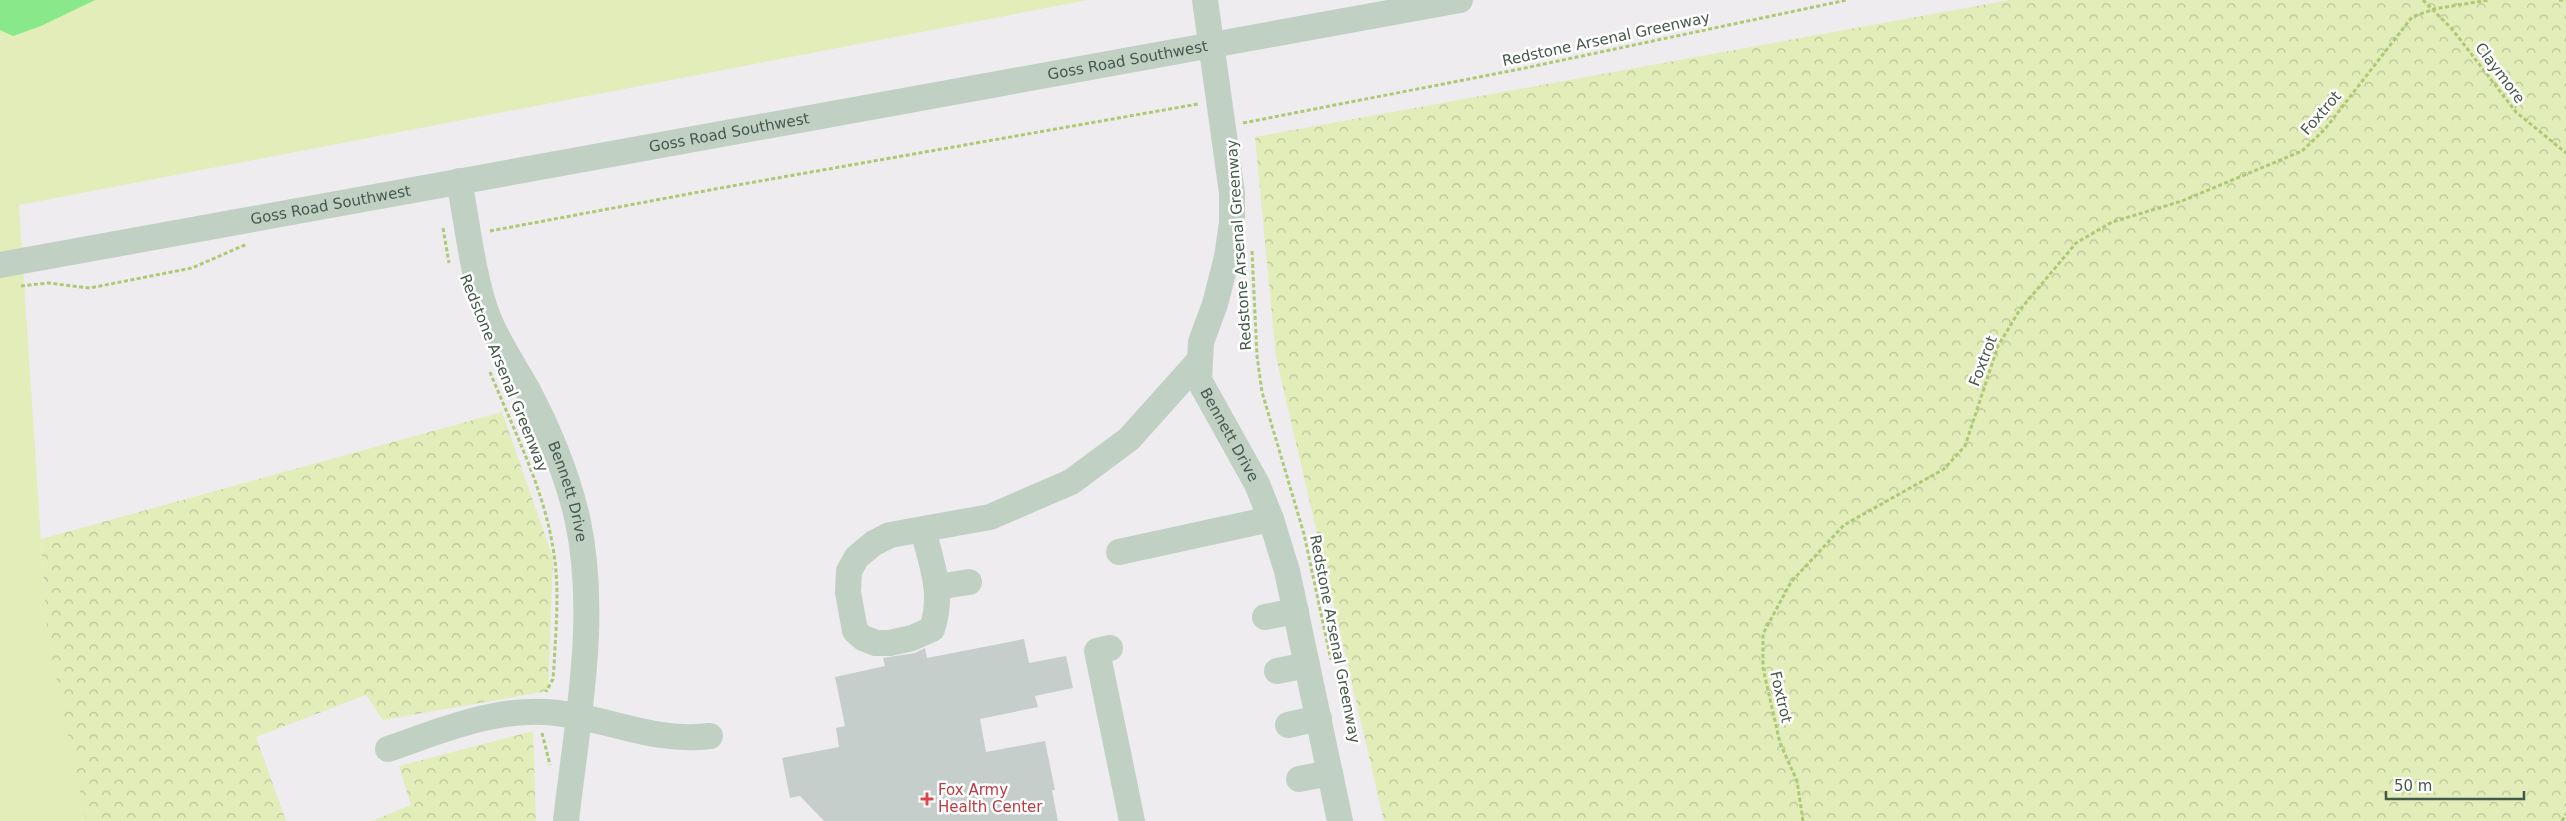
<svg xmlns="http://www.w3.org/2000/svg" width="2566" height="821" font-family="'DejaVu Sans',sans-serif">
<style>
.green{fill:#e2edba}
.forest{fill:url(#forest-crowns)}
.water{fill:#88e88a}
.building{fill:#c6cecb}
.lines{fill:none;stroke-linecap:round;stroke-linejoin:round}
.path{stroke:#aec974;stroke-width:3;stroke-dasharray:4 2.5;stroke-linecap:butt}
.minor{stroke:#c0d1c4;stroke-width:26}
.health-dot{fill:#e0444e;stroke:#fff;stroke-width:2}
.labels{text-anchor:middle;stroke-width:5;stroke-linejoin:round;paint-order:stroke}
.street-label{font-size:15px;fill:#45594b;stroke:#fff}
.health-label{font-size:15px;fill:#be3a42;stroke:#fff;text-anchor:start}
</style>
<defs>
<pattern id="forest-crowns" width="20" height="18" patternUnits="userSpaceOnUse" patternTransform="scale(1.25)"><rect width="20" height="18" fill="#e2edba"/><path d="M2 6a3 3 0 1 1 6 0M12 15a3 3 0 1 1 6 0" fill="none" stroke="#b9c399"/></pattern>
</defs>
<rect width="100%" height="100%" fill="#eeecef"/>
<path class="green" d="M0 0H1088L19 205 47 633 99 821H0Z"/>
<path class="forest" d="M2010 0H2566V821H1384L1276 357 1255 137Z
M502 412 553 558 548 691 383 720 366 695 256 737 286 821H86L47 633 41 539Z
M533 731 536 821H372L411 805 399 766Z"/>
<path class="water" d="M0 0H95L41 26 13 36 0 30Z"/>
<path class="building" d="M1024 639 1029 663 1066 656 1073 688 1035 696 1038 707 980 719 986 752 1045 741 1055 790H1052L1058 821H824L800 796 790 798 782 758 839 747 836 728 845 726 835 677 885 666 883 658 915 653 925 648 927 658Z"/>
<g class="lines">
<path class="path" d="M2423 0 2452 29 2516 112 2566 153
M2559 0H2566
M1243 123 1525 68 1847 0
M443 228 449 263
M490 231 726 187 1198 104
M1252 251 1257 356 1262 392 1304 534 1331 660
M21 286 48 283 90 288 192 268 247 244
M490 372C513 429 543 486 553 548 560 587 556 627 554 666L553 679 546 692
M542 733 550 765
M1803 821 1797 781 1780 743 1763 668V634L1791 582 1844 525 1944 469 1965 446 1998 346 2019 311 2076 243 2112 222 2182 201 2302 151 2325 129 2412 17 2434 9 2489 0
M2562 821 2566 814"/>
<g class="minor">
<path id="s1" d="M1205 0 1232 193V223L1227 257 1215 304 1201 342 1199 380 1257 484 1271 519 1287 571 1340 821"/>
<path id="s2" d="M459 181C468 226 472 274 488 317 498 342 513 364 526 387 548 428 566 471 577 517 599 616 577 722 566 821"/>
<path id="s3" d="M0 265 1460 0"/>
<path d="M923 530C932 565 944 594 932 629L912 638 890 643H876L863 638 855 631 848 592 849 571 857 557 874 543 890 535 990 517 1071 482 1129 439 1198 362"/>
<path d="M1119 552 1271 519"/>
<path d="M937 587 969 582"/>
<path d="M1265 617 1296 611"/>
<path d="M1110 648 1097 651 1132 821"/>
<path d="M1277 671 1307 665"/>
<path d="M1288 725 1319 718"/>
<path d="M388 749C443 730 498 706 557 713 609 719 656 743 710 736"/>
<path d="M1299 779 1330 773"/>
</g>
</g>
<path class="health-dot" d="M924.5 791.5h5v5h5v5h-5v5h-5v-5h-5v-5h5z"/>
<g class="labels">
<g class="street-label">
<text transform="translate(1606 39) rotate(-12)" y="5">Redstone Arsenal Greenway</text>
<text dy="5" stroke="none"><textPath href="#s3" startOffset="1146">Goss Road Southwest</textPath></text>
<text transform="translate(2500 73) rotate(53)" y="5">Claymore</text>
<text transform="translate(2321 113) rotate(-49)" y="5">Foxtrot</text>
<text dy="5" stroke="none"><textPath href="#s3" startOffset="741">Goss Road Southwest</textPath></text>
<text dy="5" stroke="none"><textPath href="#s3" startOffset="336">Goss Road Southwest</textPath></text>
<text transform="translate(1239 245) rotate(-94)" y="5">Redstone Arsenal Greenway</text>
<text transform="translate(1983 361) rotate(-69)" y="5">Foxtrot</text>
<text transform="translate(504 373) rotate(68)" y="5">Redstone Arsenal Greenway</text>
<text dy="5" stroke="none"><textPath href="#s1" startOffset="449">Bennett Drive</textPath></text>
<text dy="5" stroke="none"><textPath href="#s2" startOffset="332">Bennett Drive</textPath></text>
<text transform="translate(1335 639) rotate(79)" y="5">Redstone Arsenal Greenway</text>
<text transform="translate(1781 697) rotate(77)" y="5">Foxtrot</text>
</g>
<g class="health-label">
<text x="938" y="795">Fox Army<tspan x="938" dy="17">Health Center</tspan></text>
</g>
</g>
<path d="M2386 791v8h138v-8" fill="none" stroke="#45594b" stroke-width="2.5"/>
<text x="2394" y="791" font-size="15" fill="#45594b" stroke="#ffffff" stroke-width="4" paint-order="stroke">50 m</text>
</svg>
